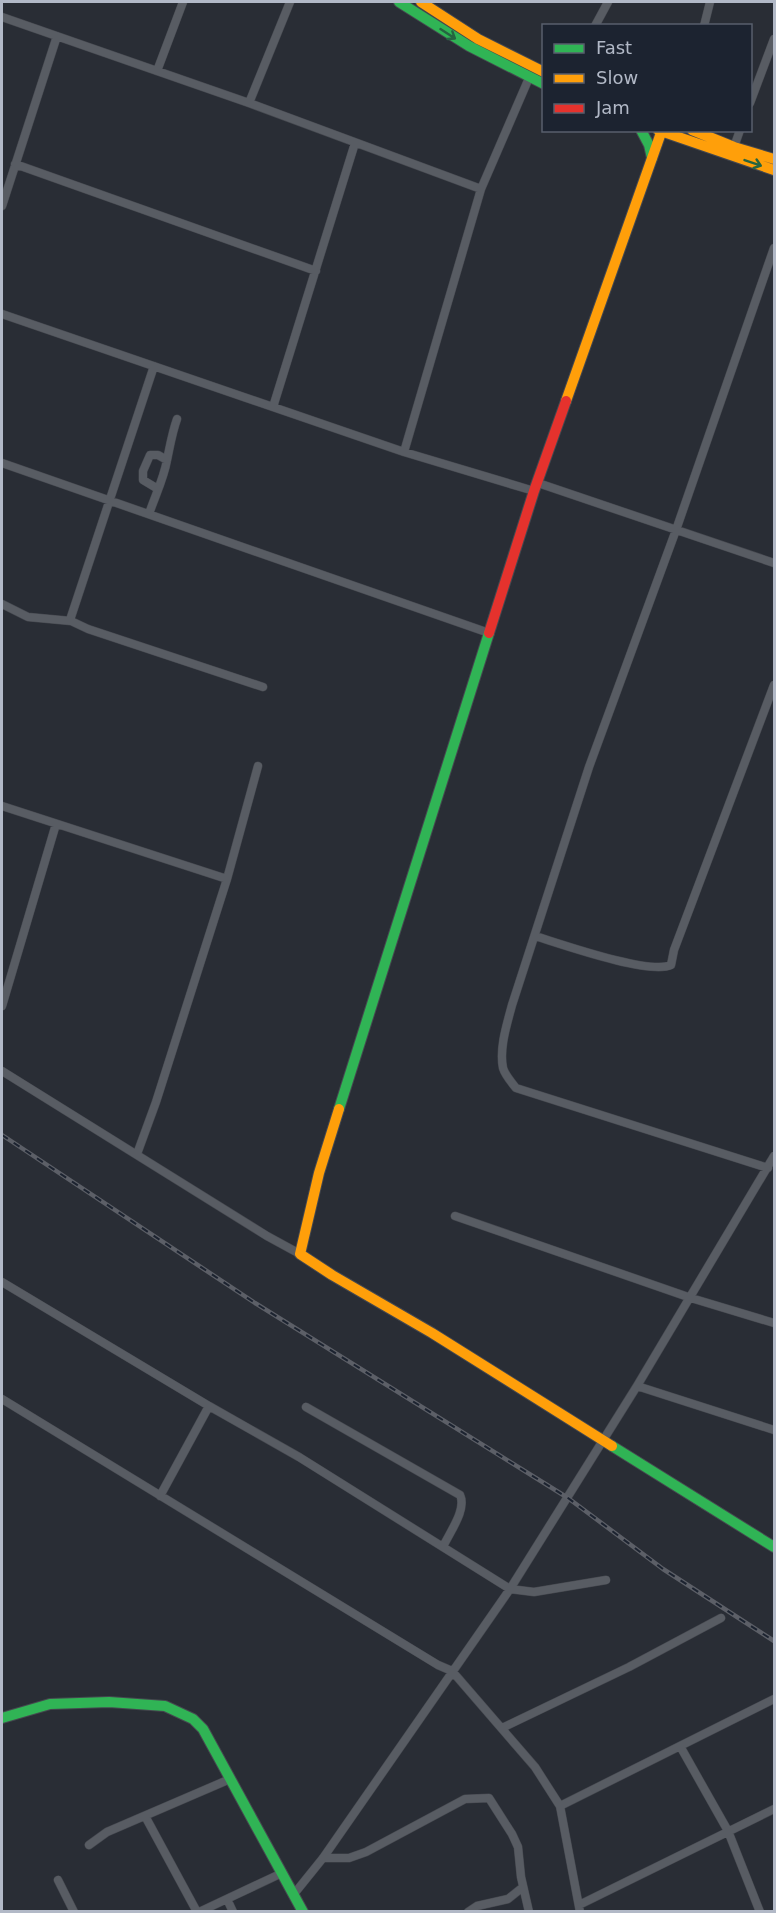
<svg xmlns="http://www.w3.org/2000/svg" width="776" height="1913" font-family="'DejaVu Sans',sans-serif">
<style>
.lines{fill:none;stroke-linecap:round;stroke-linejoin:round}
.street-casing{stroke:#45484f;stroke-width:9}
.fast-casing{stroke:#45484f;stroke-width:12}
.slow-casing{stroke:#45484f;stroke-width:12}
.jam-casing{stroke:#45484f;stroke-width:12}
.street{stroke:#585c63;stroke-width:8}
.fast{stroke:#30b455;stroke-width:10}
.slow{stroke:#ff9f0a;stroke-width:10}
.jam{stroke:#e5322d;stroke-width:10}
.rail-casing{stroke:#5c5f67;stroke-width:4.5}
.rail{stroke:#1c2330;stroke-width:2;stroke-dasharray:7;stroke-linecap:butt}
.oneway{stroke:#256441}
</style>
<rect width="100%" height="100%" fill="#292d35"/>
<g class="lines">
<defs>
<path id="street" d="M2 17 249 103 481 189
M595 26 608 2
M704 26 710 2
M157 71 183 2
M249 103 290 2
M750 103 774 39
M734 147 740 130
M15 164 316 271
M2 206 57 36
M2 314 404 452 534 491
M154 366 71 617V621L88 629 263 687
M273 407 355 143
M404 452 481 189 529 78
M2 463 489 633
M538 483 774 563
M158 489 143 480V471L150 455H158L167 460
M149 514C155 496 164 478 167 460 170 446 172 433 177 419
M2 604 28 617 71 621
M2 806 227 879
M535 936C561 944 649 975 671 965L674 950 774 685
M2 1006 56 824
M2 1071 267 1236 300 1254
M137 1154 156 1102 227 879 258 766
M768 1168 516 1088C511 1082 505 1075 503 1068 499 1048 507 1024 512 1005L589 767 676 530 774 248
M455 1216 691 1298 774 1323
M2 1282 209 1406 299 1457 510 1589 534 1592 606 1580
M637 1386 774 1430
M2 1399 438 1665 452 1671 535 1767 560 1806 580 1912
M306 1407 460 1495C467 1510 449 1533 443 1547
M160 1496 209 1406
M502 1728 629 1667 721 1618
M680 1746 728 1831 760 1912
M560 1806 774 1699
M145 1816 197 1912
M89 1845 107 1832 230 1779
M323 1858H349L366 1852 465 1799 489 1798 512 1834 518 1847 521 1877 529 1912
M58 1880 74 1912
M294 1894 323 1858 510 1589 637 1386 774 1156
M227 1899 233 1912
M579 1905 774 1809
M199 1912 282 1873
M468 1912 477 1906 508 1899 523 1887"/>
<path id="fast" d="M399 2 469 46 544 84
M641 130 649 145 652 158
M339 1109 489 633
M612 1446 774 1547
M2 1718 50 1704 109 1702 165 1706 193 1719 203 1729 303 1912"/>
<path id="slow" d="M421 2 478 39 544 72
M658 130 774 170
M692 130 734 147 774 159
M566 401 662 130
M339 1109 319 1173 300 1254 332 1275 432 1333 612 1446"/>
<path id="jam" d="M489 633 534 491 566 401"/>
</defs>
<use href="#street" class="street-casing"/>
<use href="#fast" class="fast-casing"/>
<use href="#slow" class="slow-casing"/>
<use href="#jam" class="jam-casing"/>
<use href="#street" class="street"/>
<use href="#fast" class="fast"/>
<use href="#slow" class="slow"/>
<use href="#jam" class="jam"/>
<defs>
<path id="rail" d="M2 1135 255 1303 568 1498 663 1569 774 1641"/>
</defs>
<use href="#rail" class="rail-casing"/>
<use href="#rail" class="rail"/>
</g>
<defs><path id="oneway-shaft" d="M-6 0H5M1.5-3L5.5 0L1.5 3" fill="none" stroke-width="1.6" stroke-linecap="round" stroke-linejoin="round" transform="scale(1.5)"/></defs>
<g class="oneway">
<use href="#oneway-shaft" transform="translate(448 34) rotate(33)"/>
<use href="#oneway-shaft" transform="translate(753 163) rotate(19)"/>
</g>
<rect width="776" height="1913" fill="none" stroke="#b2b9c7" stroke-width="6"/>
<rect x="542" y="24" width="210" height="108" fill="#1c2330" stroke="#585f6c" stroke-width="1.5"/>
<rect x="554" y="44" width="30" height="9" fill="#30b455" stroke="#585f6c" stroke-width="1.5"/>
<text x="596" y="54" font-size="18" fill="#b2b9c7">Fast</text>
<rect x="554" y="74" width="30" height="9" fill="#ff9f0a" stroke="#585f6c" stroke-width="1.5"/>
<text x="596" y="84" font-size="18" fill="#b2b9c7">Slow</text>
<rect x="554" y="104" width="30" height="9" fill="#e5322d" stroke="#585f6c" stroke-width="1.5"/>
<text x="596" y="114" font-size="18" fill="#b2b9c7">Jam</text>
</svg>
